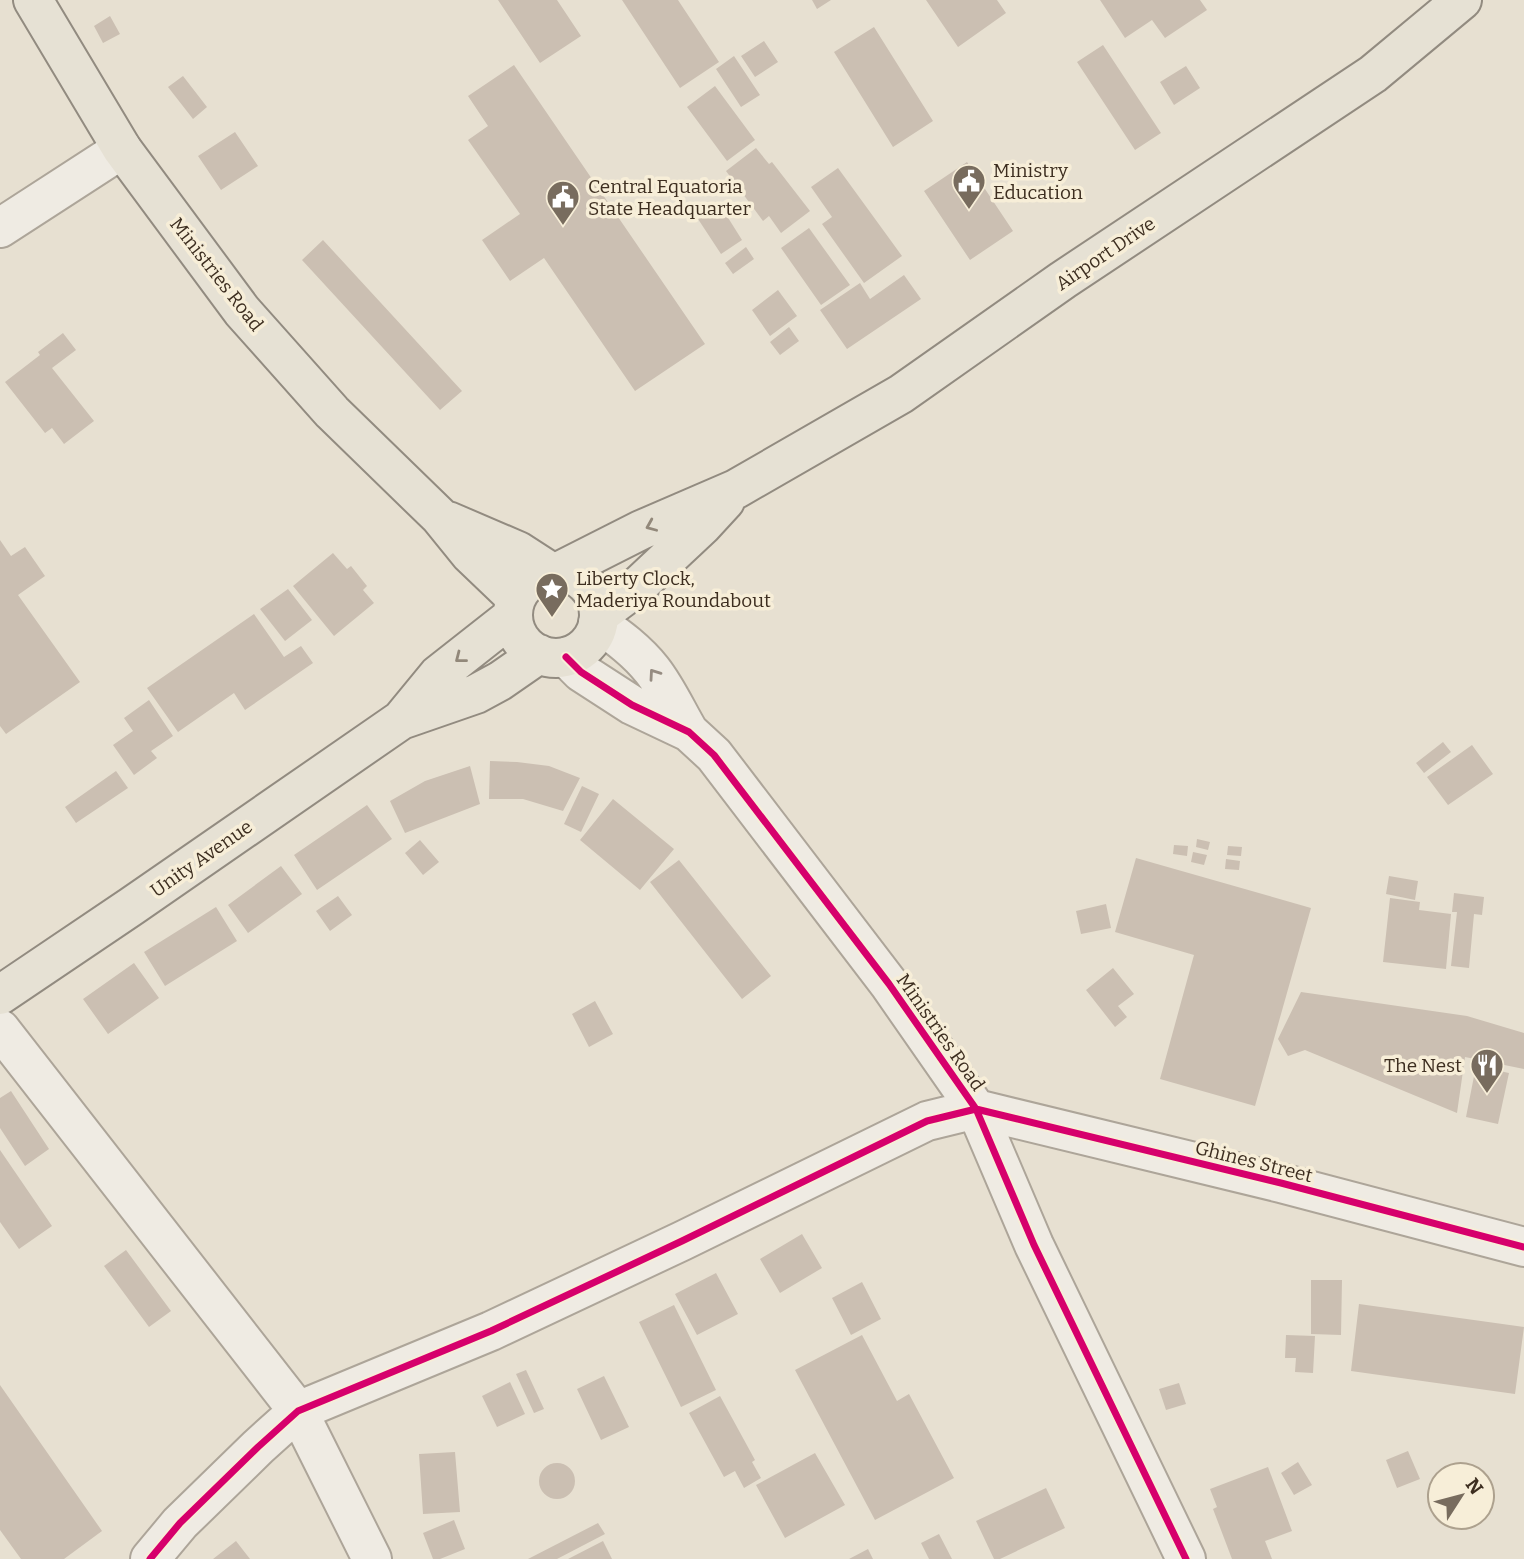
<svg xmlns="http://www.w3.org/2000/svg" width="1524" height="1559" font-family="Bitter,serif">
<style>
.building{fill:#cbbfb2}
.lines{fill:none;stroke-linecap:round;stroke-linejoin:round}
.minor-casing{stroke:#ada599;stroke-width:42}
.major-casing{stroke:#928b80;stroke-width:42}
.minor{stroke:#efebe3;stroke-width:38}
.major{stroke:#e6e1d4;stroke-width:38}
.cycleway-casing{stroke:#f7eed8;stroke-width:11}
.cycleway{stroke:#d6006c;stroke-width:7}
.oneway{stroke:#92887a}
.oneway2{stroke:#968c82}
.labels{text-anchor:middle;stroke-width:7;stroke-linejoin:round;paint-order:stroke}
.poi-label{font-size:19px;fill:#3d2e20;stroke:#f7eed8;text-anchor:start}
.street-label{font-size:19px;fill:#3d2e20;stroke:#f7eed8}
</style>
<rect width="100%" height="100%" fill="#e7e0d1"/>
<path class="building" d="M498 0H557L581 36 540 63Z
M622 0H678L719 62 680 88Z
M812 0H831L817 9Z
M926 0H997L1006 13 958 47Z
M1100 0H1200L1207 10 1165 38 1152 20 1125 38Z
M110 16 120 34 103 43 94 26Z
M874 27 933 121 893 147 834 52Z
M764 41 778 62 755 77 741 56Z
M1103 45 1161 133 1135 150 1077 62Z
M734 56 760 95 741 107 716 69Z
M514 65 705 344 635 391 544 258 510 281 482 240 520 214 468 140 488 126 468 96Z
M1186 66 1200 88 1174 105 1160 82Z
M183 76 207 107 193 119 168 87Z
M715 86 755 140 727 161 687 107Z
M235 132 258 166 221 190 198 156Z
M756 148 769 164 772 162 810 211 781 233 769 216 763 221 726 171Z
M967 162 1013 231 970 260 924 191Z
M838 168 902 256 864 283 822 224 832 217 811 187Z
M720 205 742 240 721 254 698 219Z
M809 228 850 285 821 305 781 248Z
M323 240 462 391 440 410 302 260Z
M746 247 754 259 733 274 725 263Z
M904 275 921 299 847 349 820 310 860 283 870 299Z
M778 290 797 316 770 336 752 310Z
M789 327 799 341 780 355 770 342Z
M63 333 76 350 52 368 94 421 64 444 52 428 45 433 5 382 40 355 38 352Z
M0 540 11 556 25 547 45 576 18 595 80 682 6 734 0 726Z
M333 553 347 569 351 566 367 586 363 590 374 603 334 636 293 586Z
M288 589 312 620 285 641 260 609Z
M254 614 284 657 301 646 313 663 245 710 234 693 178 732 147 688Z
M149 700 173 736 151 751 157 758 134 775 113 745 133 731 124 718Z
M1443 742 1451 752 1424 773 1416 763Z
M1472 745 1493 774 1448 805 1427 777Z
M490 761 517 762 549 766 580 778 563 811 523 799H489Z
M470 766 480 804 405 833 390 801 425 781Z
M116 771 128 788 76 823 65 807Z
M582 786 599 794 581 832 564 824Z
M613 799 674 849 640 890 580 840Z
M367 805 392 839 317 890 294 855Z
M1197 839 1210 842 1208 850 1196 847Z
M420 840 439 862 423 875 405 853Z
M1174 845 1188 846 1187 856 1173 854Z
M1228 846 1242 847 1241 856 1227 855Z
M1193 852 1207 855 1204 865 1191 862Z
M1136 858 1311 908 1255 1106 1160 1079 1194 955 1115 932Z
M1226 859 1240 861 1239 870 1225 869Z
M679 860 771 976 742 999 650 882Z
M281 866 302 894 248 933 228 905Z
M1389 876 1418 881 1415 900 1386 894Z
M1454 893 1484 897 1482 915 1474 914 1469 968 1451 966 1457 912H1452Z
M338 896 352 915 330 931 316 911Z
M1390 898 1420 902 1419 910 1451 914 1446 969 1383 962Z
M1106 904 1111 928 1081 934 1076 911Z
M216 907 237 941 165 986 144 952Z
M134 963 159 998 108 1034 83 999Z
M1113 968 1134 994 1118 1006 1127 1017 1115 1027 1086 990Z
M1301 992 1467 1016 1524 1033V1069L1465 1057 1457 1113 1305 1050 1288 1056 1278 1039Z
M595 1001 613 1034 589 1047 572 1014Z
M1476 1066 1509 1073 1498 1124 1466 1117Z
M11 1091 49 1149 25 1166 0 1128V1098Z
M0 1150 52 1226 19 1249 0 1222Z
M802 1234 822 1268 780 1293 760 1259Z
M126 1250 171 1311 149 1327 104 1266Z
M716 1273 738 1314 697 1335 675 1294Z
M1311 1280H1342L1341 1335 1311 1334Z
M862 1282 881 1319 851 1335 832 1298Z
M1359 1304 1524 1327 1515 1394 1351 1371Z
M674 1305 716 1390 681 1407 639 1322Z
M862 1335 897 1401 909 1394 954 1478 875 1520 795 1370Z
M1286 1335 1315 1336 1313 1373 1295 1372 1296 1358H1285Z
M526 1370 544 1409 534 1413 516 1374Z
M604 1376 629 1427 601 1440 577 1389Z
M510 1382 525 1414 497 1427 482 1396Z
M1179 1383 1186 1404 1166 1410 1159 1389Z
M0 1385 102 1531 64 1559H21L0 1530Z
M720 1396 755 1460 752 1462 761 1478 744 1488 735 1471 724 1477 689 1413Z
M1408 1451 1420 1479 1397 1488 1386 1460Z
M455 1452 460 1512 423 1514 419 1454Z
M815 1453 845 1505 785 1538 756 1485Z
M1298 1462 1312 1485 1294 1495 1281 1473Z
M539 1481a18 18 0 1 1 36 0a18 18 0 1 1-36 0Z
M1268 1467 1292 1531 1265 1541 1272 1559H1232L1213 1509 1217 1507 1210 1489Z
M1046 1488 1065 1528 1000 1559H994L976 1521Z
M454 1520 465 1549 440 1559H433L423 1533Z
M598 1523 605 1534 557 1559H528Z
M939 1534 952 1559H929L921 1543Z
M236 1541 250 1559H213Z
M603 1541 612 1559H568Z
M868 1549 873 1559H849Z"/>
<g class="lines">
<defs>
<path id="minor" d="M0 228 122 149
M598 623C618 637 637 651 652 670 667 689 677 712 689 732
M566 657 581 672 632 705 689 732 714 755 889 984 976 1109 1034 1245 1186 1559
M0 1029 298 1411 372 1559
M150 1559 180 1523 258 1447 298 1411 491 1331 682 1241 927 1121 976 1109 1281 1183 1524 1247"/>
<path id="major" d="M33 0 122 149 242 311 332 412 440 517 470 554 516 598
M448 521 518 551 552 573
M558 572 641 530 736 489 901 394 1063 280 1373 74 1462 0
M513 615a43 43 0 1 1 86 0a43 43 0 1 1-86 0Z
M599 615 638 586 702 526 725 501
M401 720 476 694 500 681 539 654
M0 995 132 906 401 720 438 675 513 616"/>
</defs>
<use href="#minor" class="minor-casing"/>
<use href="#major" class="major-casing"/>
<use href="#minor" class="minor"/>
<use href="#major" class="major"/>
<defs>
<path id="cycleway" d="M566 657 581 672 632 705 689 732 714 755 889 984 976 1109 1034 1245 1186 1559
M150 1559 180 1523 258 1447 298 1411 491 1331 682 1241 927 1121 976 1109 1281 1183 1524 1247"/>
</defs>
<use href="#cycleway" class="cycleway-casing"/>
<use href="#cycleway" class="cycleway"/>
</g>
<defs><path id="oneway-chevron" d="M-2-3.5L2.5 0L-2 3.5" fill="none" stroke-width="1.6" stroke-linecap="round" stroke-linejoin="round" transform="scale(1.75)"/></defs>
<g class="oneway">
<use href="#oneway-chevron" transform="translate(651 526) rotate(157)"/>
<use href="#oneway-chevron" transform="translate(460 658) rotate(142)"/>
</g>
<use class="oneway2" href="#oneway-chevron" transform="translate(654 674) rotate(-125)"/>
<defs>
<symbol id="civic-pin" viewBox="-11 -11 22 30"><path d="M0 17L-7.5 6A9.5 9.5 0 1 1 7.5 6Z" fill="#786c5e" stroke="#f7eed8"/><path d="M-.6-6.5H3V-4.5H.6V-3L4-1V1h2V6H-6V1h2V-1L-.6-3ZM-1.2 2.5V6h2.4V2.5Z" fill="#fff"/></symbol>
<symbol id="sight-pin" viewBox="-11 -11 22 30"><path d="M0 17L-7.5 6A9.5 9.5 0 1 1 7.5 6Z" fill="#786c5e" stroke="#f7eed8"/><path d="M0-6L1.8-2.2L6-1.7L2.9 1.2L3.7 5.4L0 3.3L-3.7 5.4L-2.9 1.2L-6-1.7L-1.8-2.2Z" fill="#fff"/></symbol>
<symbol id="restaurant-pin" viewBox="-11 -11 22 30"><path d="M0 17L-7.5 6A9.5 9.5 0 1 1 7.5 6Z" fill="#786c5e" stroke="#f7eed8"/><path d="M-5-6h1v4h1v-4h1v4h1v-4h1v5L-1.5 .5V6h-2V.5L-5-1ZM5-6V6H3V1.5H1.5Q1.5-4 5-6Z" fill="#fff"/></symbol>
</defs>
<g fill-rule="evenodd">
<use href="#civic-pin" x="950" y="162" width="38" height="52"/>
<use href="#civic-pin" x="544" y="178" width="38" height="52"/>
<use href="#sight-pin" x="533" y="570" width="38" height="52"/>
<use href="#restaurant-pin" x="1468" y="1046" width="38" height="52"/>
</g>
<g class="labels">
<g class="poi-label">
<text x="993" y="177">Ministry<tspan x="993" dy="22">Education</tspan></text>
<text x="588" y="193">Central Equatoria<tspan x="588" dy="22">State Headquarter</tspan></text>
<text x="576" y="585">Liberty Clock,<tspan x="576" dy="22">Maderiya Roundabout</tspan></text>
<text x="1462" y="1072" text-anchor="end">The Nest</text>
</g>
<g class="street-label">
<text transform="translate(1105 253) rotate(-34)" y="7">Airport Drive</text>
<text transform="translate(217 274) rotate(52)" y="7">Ministries Road</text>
<text transform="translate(201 858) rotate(-35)" y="7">Unity Avenue</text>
<text transform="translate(941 1032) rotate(55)" y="7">Ministries Road</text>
<text transform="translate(1254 1161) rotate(14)" y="7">Ghines Street</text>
</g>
</g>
<g transform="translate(1461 1496) rotate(54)"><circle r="33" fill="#f7eed8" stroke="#ada18e" stroke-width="2"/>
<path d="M0-5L12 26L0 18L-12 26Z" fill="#786c5e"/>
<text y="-10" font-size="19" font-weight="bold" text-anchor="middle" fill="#3d2e20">N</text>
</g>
</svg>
